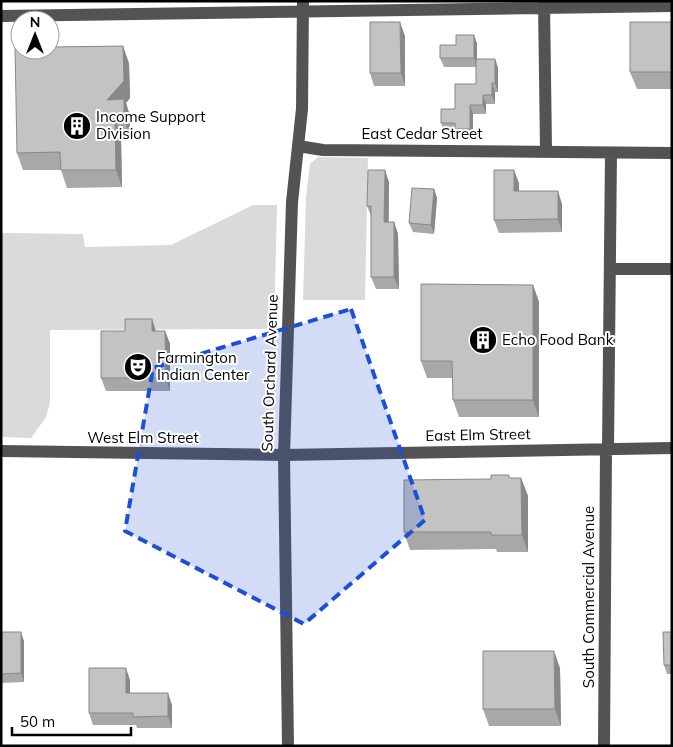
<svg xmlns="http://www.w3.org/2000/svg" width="673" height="747" font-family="Mulish,sans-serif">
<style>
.green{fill:#dadada}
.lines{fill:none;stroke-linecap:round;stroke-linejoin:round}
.minor{stroke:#535353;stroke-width:12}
.wall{fill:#a8a8a8}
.shaded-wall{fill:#888}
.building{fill:#c3c3c3;stroke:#888}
.marked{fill:#1d4ed8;fill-opacity:0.2;stroke:#1d4ed8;stroke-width:4;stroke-dasharray:10 6;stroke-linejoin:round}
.labels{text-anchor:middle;stroke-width:4;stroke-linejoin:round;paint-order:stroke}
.poi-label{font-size:15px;fill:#000;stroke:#fff;text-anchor:start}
.street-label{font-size:15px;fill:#000;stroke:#fff}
</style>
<rect width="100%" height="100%" fill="#fff"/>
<path class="green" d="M318 157 368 158 365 300H303L306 197 310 164Z
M253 205H277L274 329 50 330V402L46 417 31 438 1 437V233L83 234 85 247 171 245Z"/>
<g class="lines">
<path class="minor" d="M544 1 546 150
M1 16 672 6
M298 146 323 150 672 153
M610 269H672
M608 449 611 153
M1 451 284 455 672 448
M288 746 284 455 292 202 302 109 303 1
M604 746 606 449"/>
</g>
<path class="wall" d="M672 22V89H637L630 72Z
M474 35 477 44V59H495L498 68V92H495V104H486V114H473V138H458L456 132H444L441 123 455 109 476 84V67H444L440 58 456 45Z
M405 36V86H374L370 73Z
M129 63 130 98 126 103 130 116V136H121L122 187 67 188 61 170H23L17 153Z
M389 182V222H394L398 234 399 289H376L371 277V216L367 206Z
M519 183V191L562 204V232L499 233 494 220Z
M434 189 437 198 434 234 413 232 409 223Z
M533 285 539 302V417H459L453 400 452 378H427L421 361Z
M152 319 156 331H165L170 344V391H106L101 378 125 331Z
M510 478H521L528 496V552H497L496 549 410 550 404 532Z
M1 632 24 641V682L1 683Z
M672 632V674H667L664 665Z
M560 668 561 726H489L483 709Z
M130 680V693L172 705V728H137L136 725H93L89 713Z"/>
<path class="shaded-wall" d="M400 22 405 36V86L401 73Z
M474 35 477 44V67L474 58Z
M123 46 129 63 130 98 126 103 130 116V136L124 119 107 100Z
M495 59 498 68V92L495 83Z
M492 83 495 92V104L492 95Z
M483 95 486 104V114L483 105Z
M470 105 473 114V138L470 129Z
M115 119 121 136 122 187 116 170Z
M385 170 389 182 388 234 384 222Z
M514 170 519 183V204L514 191Z
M434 189 437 198 434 234 431 225Z
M558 191 562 204V232L558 219Z
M394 222 398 234 399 289 394 277Z
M533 285 539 302V417L533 400Z
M152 319 156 332 152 331Z
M165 331 170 344V391L166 378Z
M521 478 528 496V552L522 535Z
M21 632 24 641V682L21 673Z
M554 651 560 668 561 726 555 709Z
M126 668 130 680V705L126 693Z
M168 693 172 705V728L168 716Z"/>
<path class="building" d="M370 22H400L401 73H370Z
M630 22H672V72H630Z
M456 35H474V58H440V45H456Z
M123 46 124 81 107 100 124 99V119H115L116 170H61L60 152 17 153 15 47H20V50H50V47Z
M476 59H495V83H492V95H483V105H470V129H455V123H441V109H455V84H476Z
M368 170H385L384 222H394V277H371V206H367Z
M494 170H514V191H558V219L494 220Z
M412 188 434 189 431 225 409 223Z
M421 284 533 285V400H453L452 361H421Z
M125 319H152V331H165L166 378H101V331H125Z
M491 475H509V478H521L522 535H491V532H404V480L491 479Z
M1 632H21V673L1 674Z
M663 632H672V665H664Z
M483 651H554L555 709H483Z
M89 668H126V693H168V716L133 717V713H89Z"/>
<path class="marked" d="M351 309 425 520 304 624 125 531 153 368Z"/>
<defs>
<symbol id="building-disc" viewBox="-11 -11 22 22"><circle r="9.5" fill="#000" stroke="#fff"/><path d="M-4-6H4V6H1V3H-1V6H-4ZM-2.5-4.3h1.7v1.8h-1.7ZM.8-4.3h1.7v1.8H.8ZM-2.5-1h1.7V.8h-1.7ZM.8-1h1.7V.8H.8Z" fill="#fff"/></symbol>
<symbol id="theatre-disc" viewBox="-11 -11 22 22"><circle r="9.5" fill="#000" stroke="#fff"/><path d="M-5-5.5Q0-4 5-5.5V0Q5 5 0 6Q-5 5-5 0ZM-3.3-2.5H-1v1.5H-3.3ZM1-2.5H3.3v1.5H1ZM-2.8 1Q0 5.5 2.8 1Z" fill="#fff"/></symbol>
</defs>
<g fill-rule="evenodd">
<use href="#building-disc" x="61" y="110" width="32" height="32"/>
<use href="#building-disc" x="467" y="324" width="32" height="32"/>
<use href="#theatre-disc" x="122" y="351" width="32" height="32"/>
</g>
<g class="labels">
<g class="poi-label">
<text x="96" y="122">Income Support<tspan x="96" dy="17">Division</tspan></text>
<text x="502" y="345">Echo Food Bank</text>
<text x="157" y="363">Farmington<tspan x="157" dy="17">Indian Center</tspan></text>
</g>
<g class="street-label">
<text x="422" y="139">East Cedar Street</text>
<text transform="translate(270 373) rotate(-88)" y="5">South Orchard Avenue</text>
<text transform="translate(478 435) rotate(-1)" y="5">East Elm Street</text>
<text x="143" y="443">West Elm Street</text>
<text transform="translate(589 597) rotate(-90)" y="5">South Commercial Avenue</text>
</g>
</g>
<rect width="673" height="747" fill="none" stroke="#000000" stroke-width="5"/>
<g transform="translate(35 35)"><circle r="24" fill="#ffffff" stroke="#999999"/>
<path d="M0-4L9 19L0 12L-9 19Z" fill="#000000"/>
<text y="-8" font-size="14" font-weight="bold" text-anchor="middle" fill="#000000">N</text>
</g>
<path d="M12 727v8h119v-8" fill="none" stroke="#000000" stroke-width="2.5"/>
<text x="20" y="727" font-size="15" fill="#000000" stroke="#ffffff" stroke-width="4" paint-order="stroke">50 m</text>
</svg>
